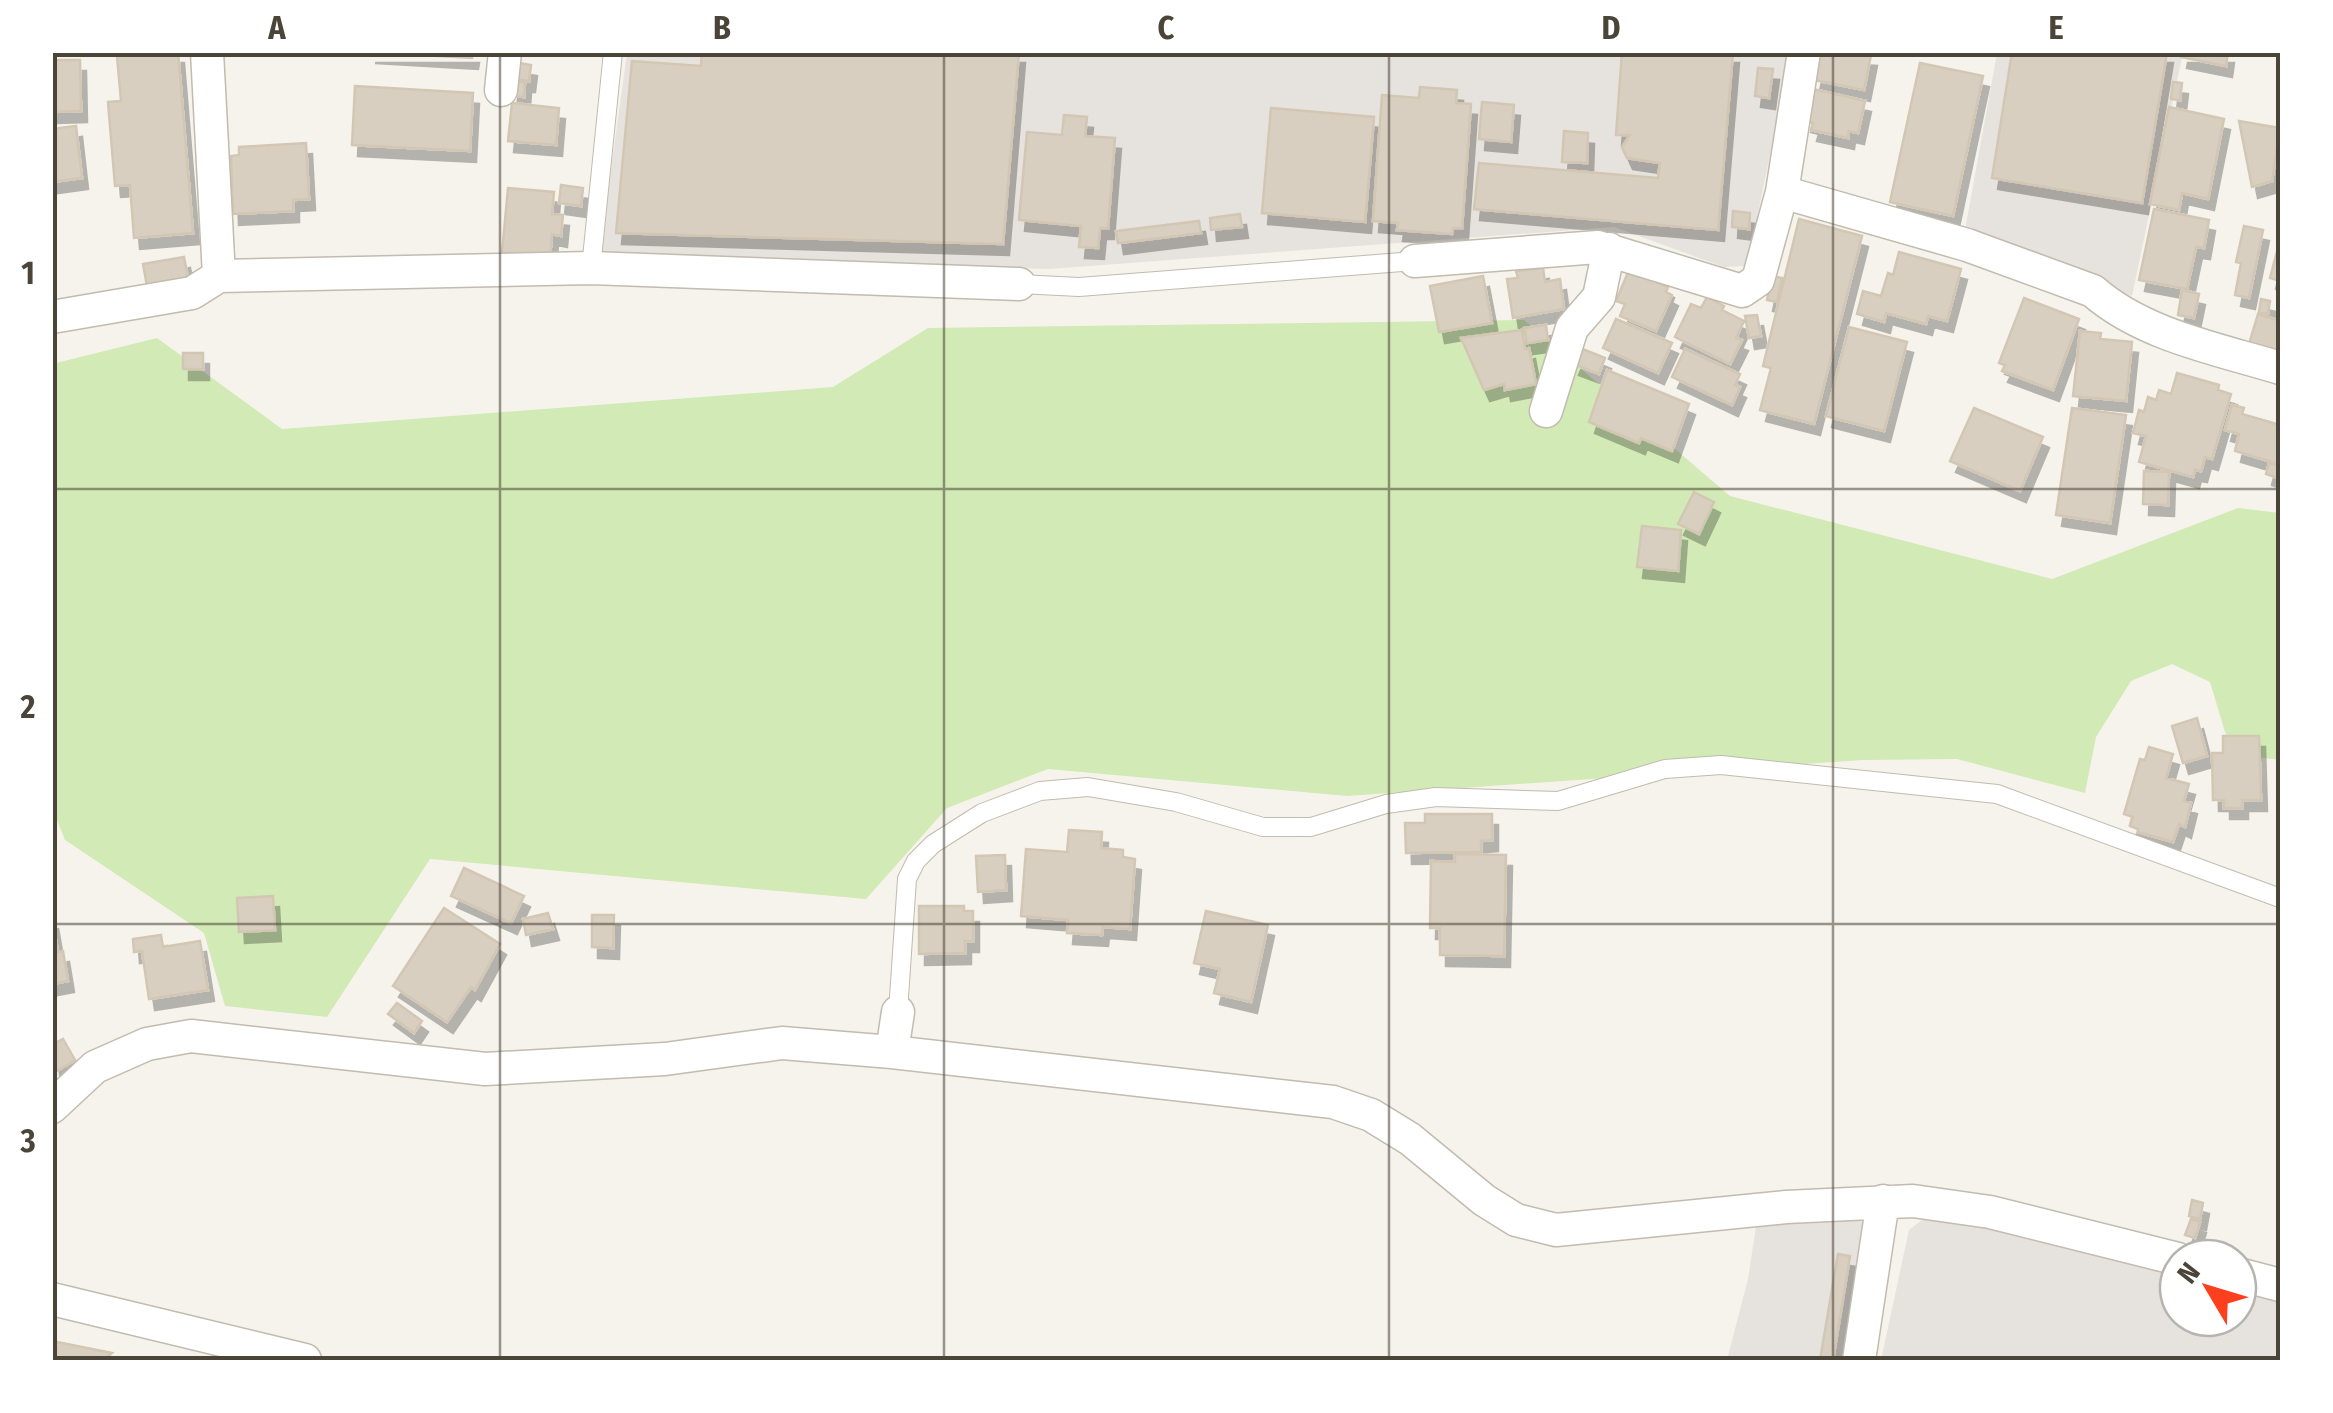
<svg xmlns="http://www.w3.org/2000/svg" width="2333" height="1413" font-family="'Fira Sans Condensed',sans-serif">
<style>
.industrial{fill:#e6e2dd}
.green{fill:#d2eab5}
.building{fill:#d8cfc1;stroke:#d3c7b4;stroke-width:2.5;filter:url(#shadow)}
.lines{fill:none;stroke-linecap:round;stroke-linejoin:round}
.lane-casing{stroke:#c2bbae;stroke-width:20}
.street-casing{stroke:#c2bbae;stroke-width:35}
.lane{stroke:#fff;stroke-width:18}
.street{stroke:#fff;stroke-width:32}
.grid{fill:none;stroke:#4b4439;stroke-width:2.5;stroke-opacity:0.55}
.neatline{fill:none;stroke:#4b4439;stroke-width:4}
.grid-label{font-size:32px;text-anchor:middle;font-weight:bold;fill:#4b4439}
</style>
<defs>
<filter id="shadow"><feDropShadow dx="6" dy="11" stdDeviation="0" flood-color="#0004"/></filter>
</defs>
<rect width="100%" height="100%" fill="#f6f3ec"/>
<path class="industrial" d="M627 53H1791L1747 266 1724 267 1614 227 1049 269 599 257Z
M1997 53H2183L2132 296 1965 230Z
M1931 1213 2178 1276V1318H2238V1291L2280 1302V1360H1881L1909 1230Z
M1842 1215 1868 1224 1845 1360H1727L1748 1279 1757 1220Z"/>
<path class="green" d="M1524 320 1730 496 2052 579 2238 508 2280 513V760L2240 755 2225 732 2210 682 2172 664 2131 681 2096 737 2085 793 1957 759 1862 760 1347 796 1048 769 947 808 866 899 430 859 327 1017 225 1006 204 933 65 840 53 810 52 364 157 338 282 429 833 387 928 328Z"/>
<path class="building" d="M151 52H178L193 233 134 238 130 185 115 186 108 102 121 101 117 56Z
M369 52H473L472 58Z
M702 52H1019L1003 244 616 233 632 61 701 66Z
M1622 52H1733L1718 230 1474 209 1479 163 1658 178 1660 163 1627 158 1622 147 1630 135H1616Z
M1820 52 1871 55 1864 90 1814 80Z
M2012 52H2167L2142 203 1992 178Z
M2182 52H2228L2226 66 2181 57Z
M52 60H80L81 111 52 112Z
M513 62 531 65 529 81 512 79Z
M1920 63 1983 76 1953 216 1890 202Z
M1758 68 1773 69 1769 98 1755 96Z
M513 82H525L524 97 511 96Z
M2173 82 2182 83 2180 100 2171 99Z
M355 86 473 93 470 151 352 145Z
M1420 87 1457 90 1456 103 1471 104 1462 228H1453L1452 234 1397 230 1398 223 1373 221 1382 95 1419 98Z
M1813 89 1865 101 1858 133 1849 131 1848 138 1811 130 1813 123 1805 121Z
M1482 102 1514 105 1511 142 1479 139Z
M512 103 559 108 556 145 508 141Z
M2169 107 2224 119 2208 199 2182 193 2179 210 2150 204Z
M1271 108 1374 117 1365 222 1262 213Z
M1064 115 1087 117 1085 136 1115 138 1108 228H1100L1098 248 1079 247 1081 226 1019 220 1027 132 1062 135Z
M2239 121 2280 128 2272 181 2252 187Z
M76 126 82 178 52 182V129Z
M1564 131 1588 133 1587 163 1562 162Z
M306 143 309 199 293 200V211L233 214 231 156 239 155V147Z
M561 185 583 188 581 206 559 203Z
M508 188 554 192 552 214 563 215 561 236 552 234 550 257 502 253Z
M2154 209 2209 220 2204 248 2196 247 2187 289 2139 280Z
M1733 211 1750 213 1749 229 1732 227Z
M1240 214 1242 227 1211 230 1210 218Z
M1799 219 1862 236 1814 424 1760 410 1771 368 1763 366Z
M1199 221 1201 233 1118 243 1116 231Z
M2244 226 2263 230 2249 298 2235 295 2241 263 2236 262Z
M2280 240V281L2270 278Z
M1899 252 1961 269 1947 321 1928 316 1926 324 1886 313 1884 322 1857 314 1863 291 1881 296 1888 273 1893 275Z
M184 257 188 278 147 286 143 264Z
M1543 268 1545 282 1560 279 1564 309 1513 318 1507 279 1518 278 1516 271Z
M1629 270 1668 287 1666 292 1672 295 1656 331 1620 316 1625 304 1616 301Z
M1483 276 1492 323 1439 332 1430 286Z
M1772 276 1782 278 1777 302 1767 300Z
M2182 290 2199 294 2194 318 2178 315Z
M1707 297 1724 306 1722 310 1744 321 1736 338 1742 340 1730 364 1675 337 1691 304 1701 308Z
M2024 298 2079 319 2053 390 2002 371 2005 365 1999 363Z
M2261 299 2270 301 2268 314 2259 312Z
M2258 314 2280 321V353L2249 344Z
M1757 315 1761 336 1749 338 1745 316Z
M1616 319 1672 343 1658 373 1603 348Z
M1546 325 1548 340 1527 343 1524 328Z
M1849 327 1907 342 1884 431 1826 416Z
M1522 330 1525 349 1529 348 1536 384 1505 390 1504 384 1484 390 1461 338Z
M2080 331 2101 333 2100 339 2132 342 2126 401 2073 396Z
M1580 348 1605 358 1599 374 1573 364Z
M1685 349 1740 374 1735 385 1740 387 1732 405 1672 377Z
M183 353H203V369H183Z
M1607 370 1689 404 1672 451 1641 438 1639 443 1589 422Z
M2177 373 2219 385 2218 390 2231 394 2212 459 2205 457 2201 471 2195 470 2193 477 2139 462 2146 436 2133 433 2139 410 2144 412 2148 397 2156 400 2159 390 2171 394Z
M2232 405 2244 408 2242 414 2280 425 2279 464 2235 451 2239 434 2225 430Z
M1974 408 2043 437 2020 491 1950 461Z
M2072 408 2126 415 2110 523 2056 515Z
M2269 463 2280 466 2278 478 2266 474Z
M2144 471 2169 472 2168 505 2143 504Z
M1694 492 1714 502 1699 534 1678 524Z
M1642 526 1681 530 1678 571 1637 567Z
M2197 718 2207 756 2183 763 2172 726Z
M2223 736H2259L2261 800H2242V808H2224V800H2213L2212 753H2223Z
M2149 747 2173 754 2166 778 2189 784 2184 801 2191 803 2185 827 2179 824 2173 842 2138 832V829L2130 826 2133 817 2124 814 2140 759 2145 760Z
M1425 814H1492V840L1481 841V852L1406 853 1405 823H1425Z
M1069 830 1102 832 1101 848 1123 850V857L1135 859 1130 929 1103 927 1102 935 1067 933 1068 920 1021 916 1026 849 1067 852Z
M1455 854 1506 855 1504 956 1440 955V928H1430L1431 861 1455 862Z
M1005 855 1006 890 978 892 976 856Z
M464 868 524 896 511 923 451 896Z
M273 896 275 930 239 932 237 898Z
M919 906H964V911H973V941H965V953L919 954Z
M444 908 500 944 475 990 471 987 447 1022 393 986Z
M1206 911 1268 925 1251 1002 1214 993 1220 969 1194 963Z
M548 913 553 929 526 935 523 919Z
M592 915H614L613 948 592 947Z
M52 917 58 952 63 951 68 981 52 984Z
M161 935 163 947 200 941 208 990 149 999 142 951 134 952 133 939Z
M397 1003 422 1021 414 1033 388 1014Z
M63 1039 75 1060 55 1072 52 1045Z
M2192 1200 2203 1203 2200 1219 2189 1216Z
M2191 1219 2200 1222 2195 1238 2185 1235Z
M1838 1254 1850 1256 1833 1360H1820Z
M57 1342 112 1353 104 1360H52V1347Z"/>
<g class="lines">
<defs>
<path id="lane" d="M591 268 613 52
M1019 284 1079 287 1415 261
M898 1012 907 879 916 861 933 844 982 813 1040 791 1088 787 1176 802 1263 827H1311L1386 804 1436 797 1558 801 1665 769 1721 765 1997 794 2280 898"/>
<path id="street" d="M207 52 219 276
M501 90 505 52
M1782 192 1967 245 2093 291C2143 335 2218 349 2280 368
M1415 261 1598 247 1742 291 1758 280 1782 192 1804 52
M52 317 192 293 219 276 591 268 1019 284
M1546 411 1572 328 1599 297 1609 249
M892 1052 898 1012
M52 1107 95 1067 147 1044 191 1036 485 1069 665 1059 782 1043 892 1052 1333 1102 1371 1115 1410 1139 1484 1200 1516 1220 1556 1230 1786 1207 1913 1201 1990 1212 2178 1259
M2238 1274 2280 1285
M52 1299 305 1360
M1859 1360 1883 1201"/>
</defs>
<use href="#lane" class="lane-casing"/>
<use href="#street" class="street-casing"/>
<use href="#lane" class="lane"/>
<use href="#street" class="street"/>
</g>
<path class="grid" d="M500 52V1360M944 52V1360M1389 52V1360M1833 52V1360M52 489H2280M52 924H2280"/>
<rect width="2333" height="1413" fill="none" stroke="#ffffff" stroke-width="110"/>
<g transform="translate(2208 1288) rotate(308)"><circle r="48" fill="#ffffff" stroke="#b7b4b0" stroke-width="2.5"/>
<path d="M0-8L18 38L0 25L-18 38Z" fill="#fc3f1d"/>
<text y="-15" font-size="28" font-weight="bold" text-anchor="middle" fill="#4b4439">N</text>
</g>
<rect x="55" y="55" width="2223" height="1303" class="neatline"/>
<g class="grid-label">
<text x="277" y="39">A</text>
<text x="722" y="39">B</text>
<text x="1166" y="39">C</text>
<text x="1611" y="39">D</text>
<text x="2056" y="39">E</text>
<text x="28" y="284">1</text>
<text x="28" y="718">2</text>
<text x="28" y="1152">3</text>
</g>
</svg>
